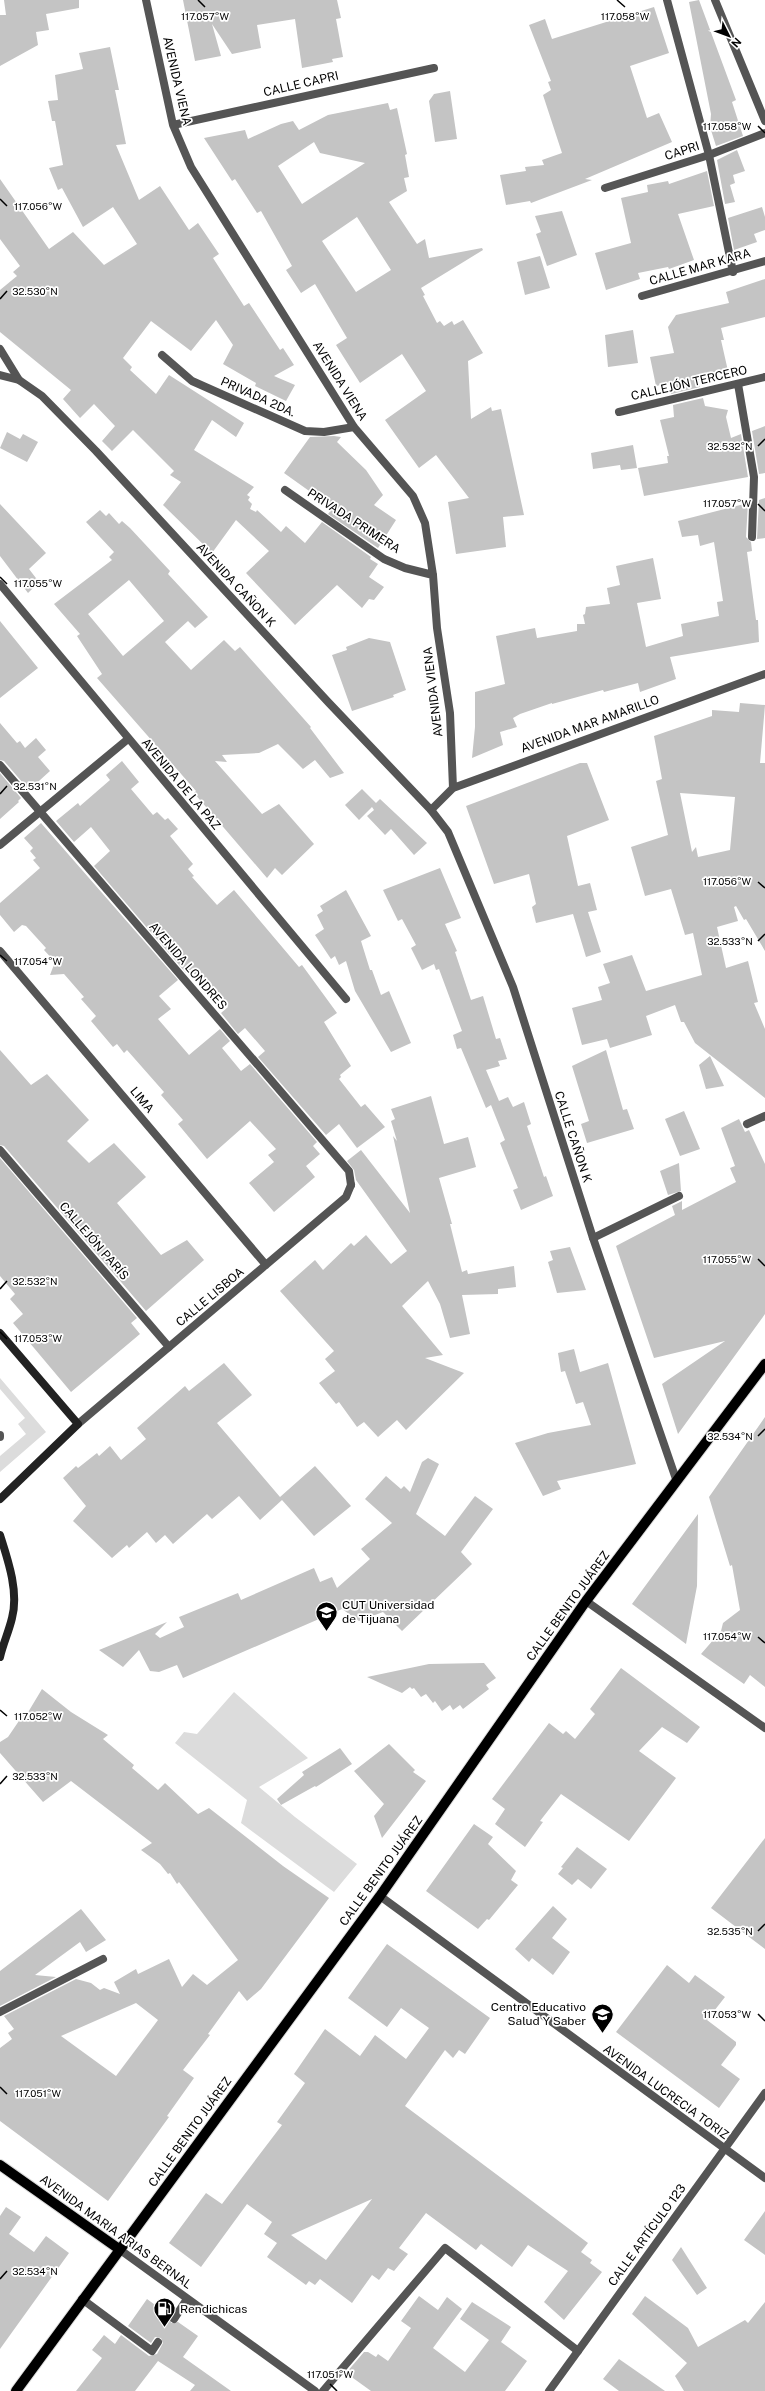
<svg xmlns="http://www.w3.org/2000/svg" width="765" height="2391" font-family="'Public Sans',sans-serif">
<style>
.green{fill:#dcdcdc}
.building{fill:#c4c4c4;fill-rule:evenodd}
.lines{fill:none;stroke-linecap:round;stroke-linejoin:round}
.primary-casing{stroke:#dbdbdb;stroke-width:12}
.service{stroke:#555;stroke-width:8}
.minor{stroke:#555;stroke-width:8}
.tertiary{stroke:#555;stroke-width:8}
.secondary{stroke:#222;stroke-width:8}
.primary{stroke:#000;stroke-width:10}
.ticks{fill:none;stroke:#000;stroke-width:1.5}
.labels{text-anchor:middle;stroke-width:3.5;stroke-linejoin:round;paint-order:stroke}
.street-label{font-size:12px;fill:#000;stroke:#fff}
.poi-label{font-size:12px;fill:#000;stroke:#fff;text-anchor:start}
.ticks-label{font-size:10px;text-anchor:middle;fill:#000;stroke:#fff;stroke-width:3.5;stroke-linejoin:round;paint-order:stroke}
</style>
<rect width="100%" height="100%" fill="#fff"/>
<path class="green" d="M0 1378 46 1432 0 1472V1456L26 1434 18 1424 25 1418 0 1389Z
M234 1692 308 1758 259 1787 295 1817 357 1864 334 1892 241 1823 247 1800 175 1743 184 1732 197 1734Z"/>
<path class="building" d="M4 0H79V8L46 14 49 30 36 32 38 45 0 66V15H6Z
M183 0H337L341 18 336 19 343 57 332 59 333 62 302 68 295 19 257 25 261 48 232 54 212 24 221 56 195 61Z
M699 0 736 100 732 102 743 136 716 146 710 127 711 114 689 2Z
M654 7 669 53 630 66 647 118 659 113 672 142 585 179 592 180 531 203 530 201 506 205 500 175 526 171 525 167 544 165 542 160 562 153 543 95 551 90 548 82 551 81 529 25 545 19 552 39Z
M110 47 119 90H115L126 144 116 145 139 200 160 186 189 230 198 223 219 254 213 258 244 306 249 303 280 350 283 348 294 365 274 376 295 385 286 401 255 386 256 383 223 364 233 345 216 320 191 351 151 321 123 358 132 367 130 370 156 394 169 375 244 423 236 437 212 420 194 450 254 487 247 495 250 497 248 500 252 504 250 509 256 512 257 510 281 532 286 526 305 543 322 522 371 557 370 559 378 564 369 577 384 587 374 600 369 599 362 608 337 585 295 625 246 573 269 551 236 520 212 553 163 505 181 482 170 475 174 471 133 430 112 451 102 441 115 426 94 404 80 418 63 399 71 390 0 332V290L17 276 13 272 20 266 0 239V179L49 249 73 232 104 265 137 244 113 207 83 227 62 188 58 190 49 168 63 165 55 121H52L48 101 58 100 55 75 83 69 79 53Z
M450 91 457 139 435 142 429 101 434 94Z
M388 103 390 110 397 108 407 154 405 155 409 177 404 178 407 191 389 202 417 244 425 239 429 258 482 248 483 250 421 288 425 295 423 296 437 323 440 321 444 326 452 321 454 325 463 320 483 353 468 361 471 419 491 407 492 411 501 409 524 515 503 517 506 547 456 554 448 502 469 498 436 455 419 468 385 420 426 391 402 354 360 383 336 345 347 338 315 284 301 293 286 270 292 266 261 211 257 213 235 179 232 181 204 138 245 130 248 139 281 124 293 121 299 130 328 115ZM314 142 320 153 365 163 302 204 278 166ZM357 217 391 270 356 292 322 241Z
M737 150 745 171 733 175 735 183 730 185 735 202 725 204 717 160Z
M707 171 714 206 678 214 694 260 669 269 668 267 638 273 640 279 606 290 595 253 631 243 621 198 648 192 647 185 668 181 669 184Z
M762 207 765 217V230L754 234 757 242 734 250 728 218Z
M562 211 577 255 547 266 536 234 541 232 535 216Z
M540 256 550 288 525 295 517 262Z
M765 279V317L721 328 724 340H721L728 371 698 380 700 387 671 394 670 383 656 386 650 357 674 353 668 327 676 315 729 303 726 292Z
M633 330 638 363 608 367 605 335Z
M703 398 705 406 728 410 726 417 731 438 741 434 748 477 644 496 638 468 668 463 667 456H669L660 420 674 417 673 405Z
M765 426V473L759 474 752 431Z
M7 432 20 439 23 434 38 442 27 462 0 448Z
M334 436 341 437 337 442 366 470 383 495 374 505 396 520 378 548 328 514 333 508 284 473 310 437Z
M633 445 637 468 621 470 620 465 593 469 591 453Z
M765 498V538L757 539 759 500Z
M748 503 746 537 751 542 752 551 747 552 756 620H758L759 642 670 657 676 679 640 692 638 683 604 692 603 690 552 704V703L520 714 513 718 517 727 500 732 503 745 472 758 475 727V692L505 684 496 636 535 628 537 638 577 631V624H585L583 615 585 614 586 607 610 604 607 588 620 585 616 566 653 558 661 599 637 603 646 647 683 636 681 624 719 616 717 602 723 601 714 542 700 546 698 535 682 537 678 521Z
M0 504 46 553 29 569 39 582 28 593 0 556Z
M100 510 106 516 109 513 119 524 122 521 130 528 170 571 168 574 208 617 195 628 188 621 165 642 191 670 224 640 235 651 240 647 311 727 310 728 344 773 330 778 315 760 303 769 278 744 259 753 222 755 227 762 215 761 262 814 279 804 314 844 282 875 275 868 267 878 194 793 196 791 97 678 102 674 77 636 80 634 54 604 112 560 109 557 114 552 86 522ZM129 580 164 621 123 656 88 614Z
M0 621 38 668 0 698Z
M369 638 390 642 406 690 393 695 394 697 352 711 332 655 347 650 346 647Z
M740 703 765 705 760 763H765V951L746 919 744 920 736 906 734 907 738 921 717 927 726 968 748 961 758 1002 754 1003 765 1029V1098L695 1043 684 1022H681L675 1005 646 1016 652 1035 610 1048 607 1039 582 1045 572 1008 602 1000 598 987 610 983 603 964 632 955 646 991 702 975 693 933 685 935 671 889 645 896 631 847 668 835 656 781 662 779 654 736 712 716V710L739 712ZM680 793 735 797 730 850 698 857 696 847 692 852Z
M0 723 17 743 20 741 25 748 36 738 46 750 38 757 50 771 29 790 4 761 0 760Z
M122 761 139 782 131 789 153 815 157 812 165 820 168 818 178 829 170 836 193 864 188 869 194 876 192 877 217 905 234 890 299 967 302 965 337 1013 324 1022 351 1066 340 1075 341 1077 339 1079 361 1107 365 1104 385 1127 357 1148 339 1124 326 1135 258 1057 265 1051 245 1028 238 1034 221 1013 228 1007 202 976 199 979 191 970 186 973 94 866 110 851 91 827 74 842 56 821 78 803 80 806 110 780 106 775Z
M580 763H587L609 820 567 836 578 886 590 883 597 910 588 912 601 952 586 957 573 914 536 923 532 907 536 904 529 874 494 884 466 806Z
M0 773 21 798 18 801 19 802 0 819Z
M362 789 376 803 380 799 427 843 414 855 391 829 385 835 367 816 374 810 372 807 359 820 345 805Z
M41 823 178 980 159 996 171 1009 158 1019 189 1055 220 1029 230 1041 222 1048 241 1071 250 1064 317 1142 313 1146 320 1154 306 1166 315 1177 274 1212 249 1183 274 1162 268 1155 276 1149 250 1121 207 1159 178 1124 183 1120 161 1095 164 1092 127 1050 124 1053 117 1044 113 1047 91 1021 96 1016 81 999 84 997 64 974 50 975 55 962 44 950 46 948 26 926 22 925 14 932 0 915V903L40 868 33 860 36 858 30 851 33 848 24 838Z
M440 868 461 918 445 924 457 951 455 952 471 1000 483 996 496 1039 500 1038 507 1059 498 1061 500 1066 486 1070 499 1101 508 1097 513 1107 524 1102 531 1124 527 1126 544 1177 546 1176 553 1196 521 1210 513 1190 518 1188 500 1143 505 1140 491 1105 486 1108 461 1048 457 1049 453 1035 462 1031 439 969 436 970 434 964 422 970 411 948 416 945 402 919 398 921 383 890Z
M346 890 371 936 361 941 370 970H372L381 995 389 991 411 1043 391 1052 355 991 346 961 339 965 335 956 331 959 315 935 324 929 317 915 323 911 320 906Z
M0 1050 31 1085 47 1074 89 1120 67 1141 89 1163 114 1143 146 1177 117 1203 161 1255 187 1240 204 1260 146 1311 4 1146 0 1145Z
M606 1050 623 1110 627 1109 634 1129 587 1143 581 1124 589 1121 572 1066Z
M710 1056 724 1086 706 1089 699 1065Z
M431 1096 444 1144 468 1137 476 1167 439 1178 452 1224H450L462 1272 467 1270 468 1274 514 1266 516 1287 498 1289V1294L462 1295 470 1334 450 1338 440 1304 428 1281 402 1306 443 1355 425 1358 464 1373 406 1430 397 1420 378 1437 364 1422 357 1427 339 1402 336 1404 319 1383 335 1371 325 1359 334 1351 280 1291 315 1260 323 1270 351 1243 354 1246 366 1235 391 1264 407 1251 356 1180 354 1170 347 1161 361 1150 410 1213 393 1136 397 1141 391 1121 395 1119 391 1109Z
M684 1111 700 1149 680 1156 665 1119Z
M739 1119 745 1132 749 1130 765 1164V1314L678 1434 662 1384 725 1341 654 1358 616 1246 675 1215 672 1206 682 1201V1210L736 1182 730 1168 735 1166 721 1128Z
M0 1158 137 1318 131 1323 140 1334 71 1392 13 1323 23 1314 10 1299 15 1294 0 1276Z
M679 1163 681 1191 668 1195 660 1171Z
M570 1247 586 1290 557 1293 548 1262 553 1260 550 1251Z
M574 1349 580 1372 608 1363 636 1464 557 1481 561 1489 543 1496 515 1443 548 1433 591 1425 583 1402 576 1404 565 1371 561 1372 558 1353Z
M224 1363 252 1395 217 1423 280 1497 315 1466 351 1506 314 1536 282 1500 260 1520 239 1496 212 1519 207 1514 173 1544 165 1535 156 1543 147 1532 129 1548 127 1545 112 1558 73 1521 86 1506 63 1478 76 1466 78 1468 97 1453 99 1456 110 1446 121 1460 146 1439 137 1428 185 1386 189 1391Z
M765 1417V1687L750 1675 744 1684 701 1654 721 1631 723 1623 740 1610 732 1565 730 1566 709 1497Z
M428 1458 439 1464 416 1514 445 1536 475 1496 493 1509 461 1552 472 1564 402 1631 383 1612 359 1621 342 1609 183 1678 177 1665 159 1672 150 1671 139 1650 123 1667 99 1650 167 1622 155 1634 160 1638 184 1627 179 1617 238 1593 241 1600 314 1568 320 1582 332 1577 337 1588 370 1559 361 1549 392 1523 365 1499 386 1476 401 1489 404 1486 410 1492 422 1462Z
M698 1514 697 1586 686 1644 632 1604Z
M484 1663 496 1678 486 1685 489 1689 463 1709 460 1705 453 1710 450 1705 442 1711 435 1701 433 1703 426 1694 421 1697 414 1688 412 1689 410 1687 402 1693 367 1677 429 1664Z
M621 1668 700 1727 687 1743 662 1727 639 1751 676 1778 629 1841 561 1794 540 1821 543 1822 525 1847 495 1824 505 1809 492 1799 549 1723 563 1734 566 1731 575 1739 595 1714 590 1709Z
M42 1689 71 1712 108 1735 103 1739 134 1765 132 1768 158 1790 165 1783 198 1814 209 1808 283 1866 329 1898 261 1989 247 2001 239 1991 208 2034 210 2035 183 2070 194 2078 167 2116 169 2117 108 2201 0 2121V2048L12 2039 8 2033 14 2029 4 2016 76 1979 91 1983 100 1990 104 1988 120 1994 114 1982 136 1969 138 1974 169 1959 182 1987 193 1974 207 1985 238 1960 179 1882 177 1884 170 1873 168 1874 160 1864 141 1850 152 1843 71 1781 43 1802 0 1753V1742L8 1737 25 1712 27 1714ZM136 2003 158 2020 116 2076 61 2036Z
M389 1744 415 1770 413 1772 426 1781 382 1838 374 1816 384 1804 354 1771Z
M340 1748 352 1764 316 1787 315 1786 281 1805 277 1799 304 1775 302 1772Z
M474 1824 493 1837 488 1844 516 1871 511 1880 518 1885 489 1920 487 1919 478 1929 426 1891Z
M765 1838V1949L711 1908Z
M577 1847 607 1869 591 1889 578 1879 572 1885 558 1874 563 1868 561 1867Z
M553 1906 567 1919 552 1938 570 1952 553 1975 532 1958 529 1962 515 1949Z
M81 1909 106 1940 86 1952 80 1942 35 1975 56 1977 0 2006V1971Z
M387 1944 490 2018 465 2054 459 2050 453 2058 445 2050 405 2106 588 2243 581 2252 592 2260 590 2263 602 2272 564 2320 544 2302 568 2271 528 2245 512 2267 481 2244 476 2250 426 2213 399 2248 408 2254 394 2271 388 2268 379 2280 372 2275 352 2303 320 2279 315 2285 309 2281 306 2285 267 2257 277 2243 264 2234 272 2222 247 2204 201 2267 169 2243 206 2193 222 2204 282 2125 277 2122 305 2083 294 2074 325 2029 360 2056 375 2035 406 2059 429 2028 401 2008 387 2027 348 1998ZM372 2199 326 2260 291 2235Z
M667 1965 689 1983 695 1975 725 1997 707 2020 736 2042V2045L721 2065 740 2079 719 2108 616 2032Z
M6 2207 21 2217 9 2234 34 2252 46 2236 69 2253 0 2349V2216Z
M765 2211V2255L744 2240Z
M681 2247 707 2288 697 2295 672 2260Z
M419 2296 438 2310 447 2297 462 2309 433 2348 465 2372 489 2340 460 2319 472 2302 511 2327 501 2342 527 2361 505 2391H371L346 2373 364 2352H368L376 2357 378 2354 388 2361 411 2328 401 2321Z
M645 2296 688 2328 698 2347 745 2320 748 2323 765 2302V2391H684L675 2376 687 2363 632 2314Z
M147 2299 170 2316 171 2323 178 2322 198 2336 183 2357 231 2391H190L195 2385 158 2361 135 2391H76L102 2358 92 2350 104 2335 115 2344 121 2335 149 2356 157 2354 163 2343 161 2338 155 2337 151 2343 128 2326Z
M619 2359 665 2391H619L603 2379Z"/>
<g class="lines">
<defs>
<path id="primary" d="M0 2165 119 2249
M16 2391 380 1896 586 1601 765 1364"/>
</defs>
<use href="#primary" class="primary-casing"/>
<path class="service" d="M667 0 709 155 733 272
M0 765 349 1171 351 1185
M747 1124 765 1116
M0 1150 169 1347
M593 1238 679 1196
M0 1435V1437
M0 2012 103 1959
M82 2299 152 2351 158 2342
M174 2319 187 2299
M323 2391 445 2248 578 2351"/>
<path class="minor" d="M146 0 173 125 191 167 354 427 413 496 425 523 433 575 437 628 450 713 453 788
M715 0 765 121
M173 125 434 68
M605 188 709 155 765 133
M642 296 765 261
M0 349 19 380
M162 355 192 381 305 431 324 432 354 427
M738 384 754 477 752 537
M619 412 765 377
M285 490 384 559 405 568 433 575
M0 584 346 999
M431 810 453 788 765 674
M0 845 128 739
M0 951 266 1265
M78 1424 346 1197 351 1185
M586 1601 765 1728"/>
<path class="tertiary" d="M0 375 19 380 42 396 96 451 329 703 431 810 448 832 513 987 593 1238 676 1479
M380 1896 765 2178
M119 2249 315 2391
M549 2391 765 2093"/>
<path class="secondary" d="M0 1333 78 1424 0 1499
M0 1535C8 1560 19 1592 12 1618 9 1631 3 1644 0 1657"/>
<use href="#primary" class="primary"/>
</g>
<path class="ticks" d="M198 0 205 7M617 0 625 7M758 126 765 133M0 199 7 206M0 299 7 291M758 446 765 439M758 504 765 511M0 577 7 584M0 794 7 786M758 882 765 888M758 941 765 934M0 955 7 961M758 1259 765 1266M0 1289 7 1281M0 1332 7 1339M758 1436 765 1429M758 1637 765 1643M0 1710 7 1716M0 1784 7 1776M758 1931 765 1924M758 2014 765 2021M0 2087 7 2094M0 2279 7 2271M330 2384 337 2391"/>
<defs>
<symbol id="university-pin" viewBox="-11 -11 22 30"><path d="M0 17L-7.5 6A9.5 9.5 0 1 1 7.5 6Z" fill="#000" stroke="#fff"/><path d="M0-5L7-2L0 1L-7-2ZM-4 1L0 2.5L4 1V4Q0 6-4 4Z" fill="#fff"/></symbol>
<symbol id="fuel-pin" viewBox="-11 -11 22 30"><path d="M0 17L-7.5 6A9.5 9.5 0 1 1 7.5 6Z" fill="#000" stroke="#fff"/><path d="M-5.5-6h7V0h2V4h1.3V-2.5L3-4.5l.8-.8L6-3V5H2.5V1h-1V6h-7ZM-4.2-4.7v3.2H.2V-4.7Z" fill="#fff"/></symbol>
</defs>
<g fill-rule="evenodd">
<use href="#university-pin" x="314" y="1600" width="25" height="34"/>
<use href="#university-pin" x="590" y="2002" width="25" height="34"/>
<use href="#fuel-pin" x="152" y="2296" width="25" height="34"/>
</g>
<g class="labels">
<g class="street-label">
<text transform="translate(177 81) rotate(77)" y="4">AVENIDA VIENA</text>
<text transform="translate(301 84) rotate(-13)" y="4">CALLE CAPRI</text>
<text transform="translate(682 151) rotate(-18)" y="4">CAPRI</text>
<text transform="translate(700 267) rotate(-16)" y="4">CALLE MAR KARA</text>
<text transform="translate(340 381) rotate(58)" y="4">AVENIDA VIENA</text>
<text transform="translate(689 383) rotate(-13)" y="4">CALLEJÓN TERCERO</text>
<text transform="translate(258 397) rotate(24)" y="4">PRIVADA 2DA.</text>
<text transform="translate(354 521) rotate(33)" y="4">PRIVADA PRIMERA</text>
<text transform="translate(236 585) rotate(47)" y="4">AVENIDA CAÑON K</text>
<text transform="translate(433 692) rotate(-97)" y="4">AVENIDA VIENA</text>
<text transform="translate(590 724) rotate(-20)" y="4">AVENIDA MAR AMARILLO</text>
<text transform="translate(181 784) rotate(50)" y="4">AVENIDA DE LA PAZ</text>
<text transform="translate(188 966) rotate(49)" y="4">AVENIDA LONDRES</text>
<text transform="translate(142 1100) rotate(50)" y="4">LIMA</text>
<text transform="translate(573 1137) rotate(72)" y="4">CALLE CAÑON K</text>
<text transform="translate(94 1241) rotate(49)" y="4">CALLEJÓN PARÍS</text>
<text transform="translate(210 1297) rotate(-40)" y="4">CALLE LISBOA</text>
<text transform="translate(568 1606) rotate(-54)" y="4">CALLE BENITO JUÁREZ</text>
<text transform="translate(381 1871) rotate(-54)" y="4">CALLE BENITO JUÁREZ</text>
<text transform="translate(666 2092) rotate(36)" y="4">AVENIDA LUCRECIA TORIZ</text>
<text transform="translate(190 2132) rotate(-54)" y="4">CALLE BENITO JUÁREZ</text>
<text transform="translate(116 2232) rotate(36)" y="4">AVENIDA MARIA ARIAS BERNAL</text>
<text transform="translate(647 2235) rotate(-54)" y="4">CALLE ARTÍCULO 123</text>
</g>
<g class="poi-label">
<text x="342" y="1609">CUT Universidad<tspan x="342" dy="14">de Tijuana</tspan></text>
<text x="586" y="2011" text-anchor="end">Centro Educativo<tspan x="586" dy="14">Salud Y Saber</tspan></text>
<text x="180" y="2313">Rendichicas</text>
</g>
</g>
<g class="ticks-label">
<text x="625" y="20">117.058°W</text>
<text x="205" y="20">117.057°W</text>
<text x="727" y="130">117.058°W</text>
<text x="38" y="210">117.056°W</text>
<text x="35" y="295">32.530°N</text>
<text x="730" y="450">32.532°N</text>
<text x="727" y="507">117.057°W</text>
<text x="38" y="587">117.055°W</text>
<text x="35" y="790">32.531°N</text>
<text x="727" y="885">117.056°W</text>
<text x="730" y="945">32.533°N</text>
<text x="38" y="965">117.054°W</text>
<text x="727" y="1263">117.055°W</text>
<text x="35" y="1285">32.532°N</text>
<text x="38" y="1342">117.053°W</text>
<text x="730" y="1440">32.534°N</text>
<text x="727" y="1640">117.054°W</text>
<text x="38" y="1720">117.052°W</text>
<text x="35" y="1780">32.533°N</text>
<text x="730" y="1935">32.535°N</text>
<text x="727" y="2018">117.053°W</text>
<text x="38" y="2097">117.051°W</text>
<text x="35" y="2275">32.534°N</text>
<text x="330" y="2378">117.051°W</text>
</g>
<g transform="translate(729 36) rotate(132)" stroke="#ffffff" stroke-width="3" paint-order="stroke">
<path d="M0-3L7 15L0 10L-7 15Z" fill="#000000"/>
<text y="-6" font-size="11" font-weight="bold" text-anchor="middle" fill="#000000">N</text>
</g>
</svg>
